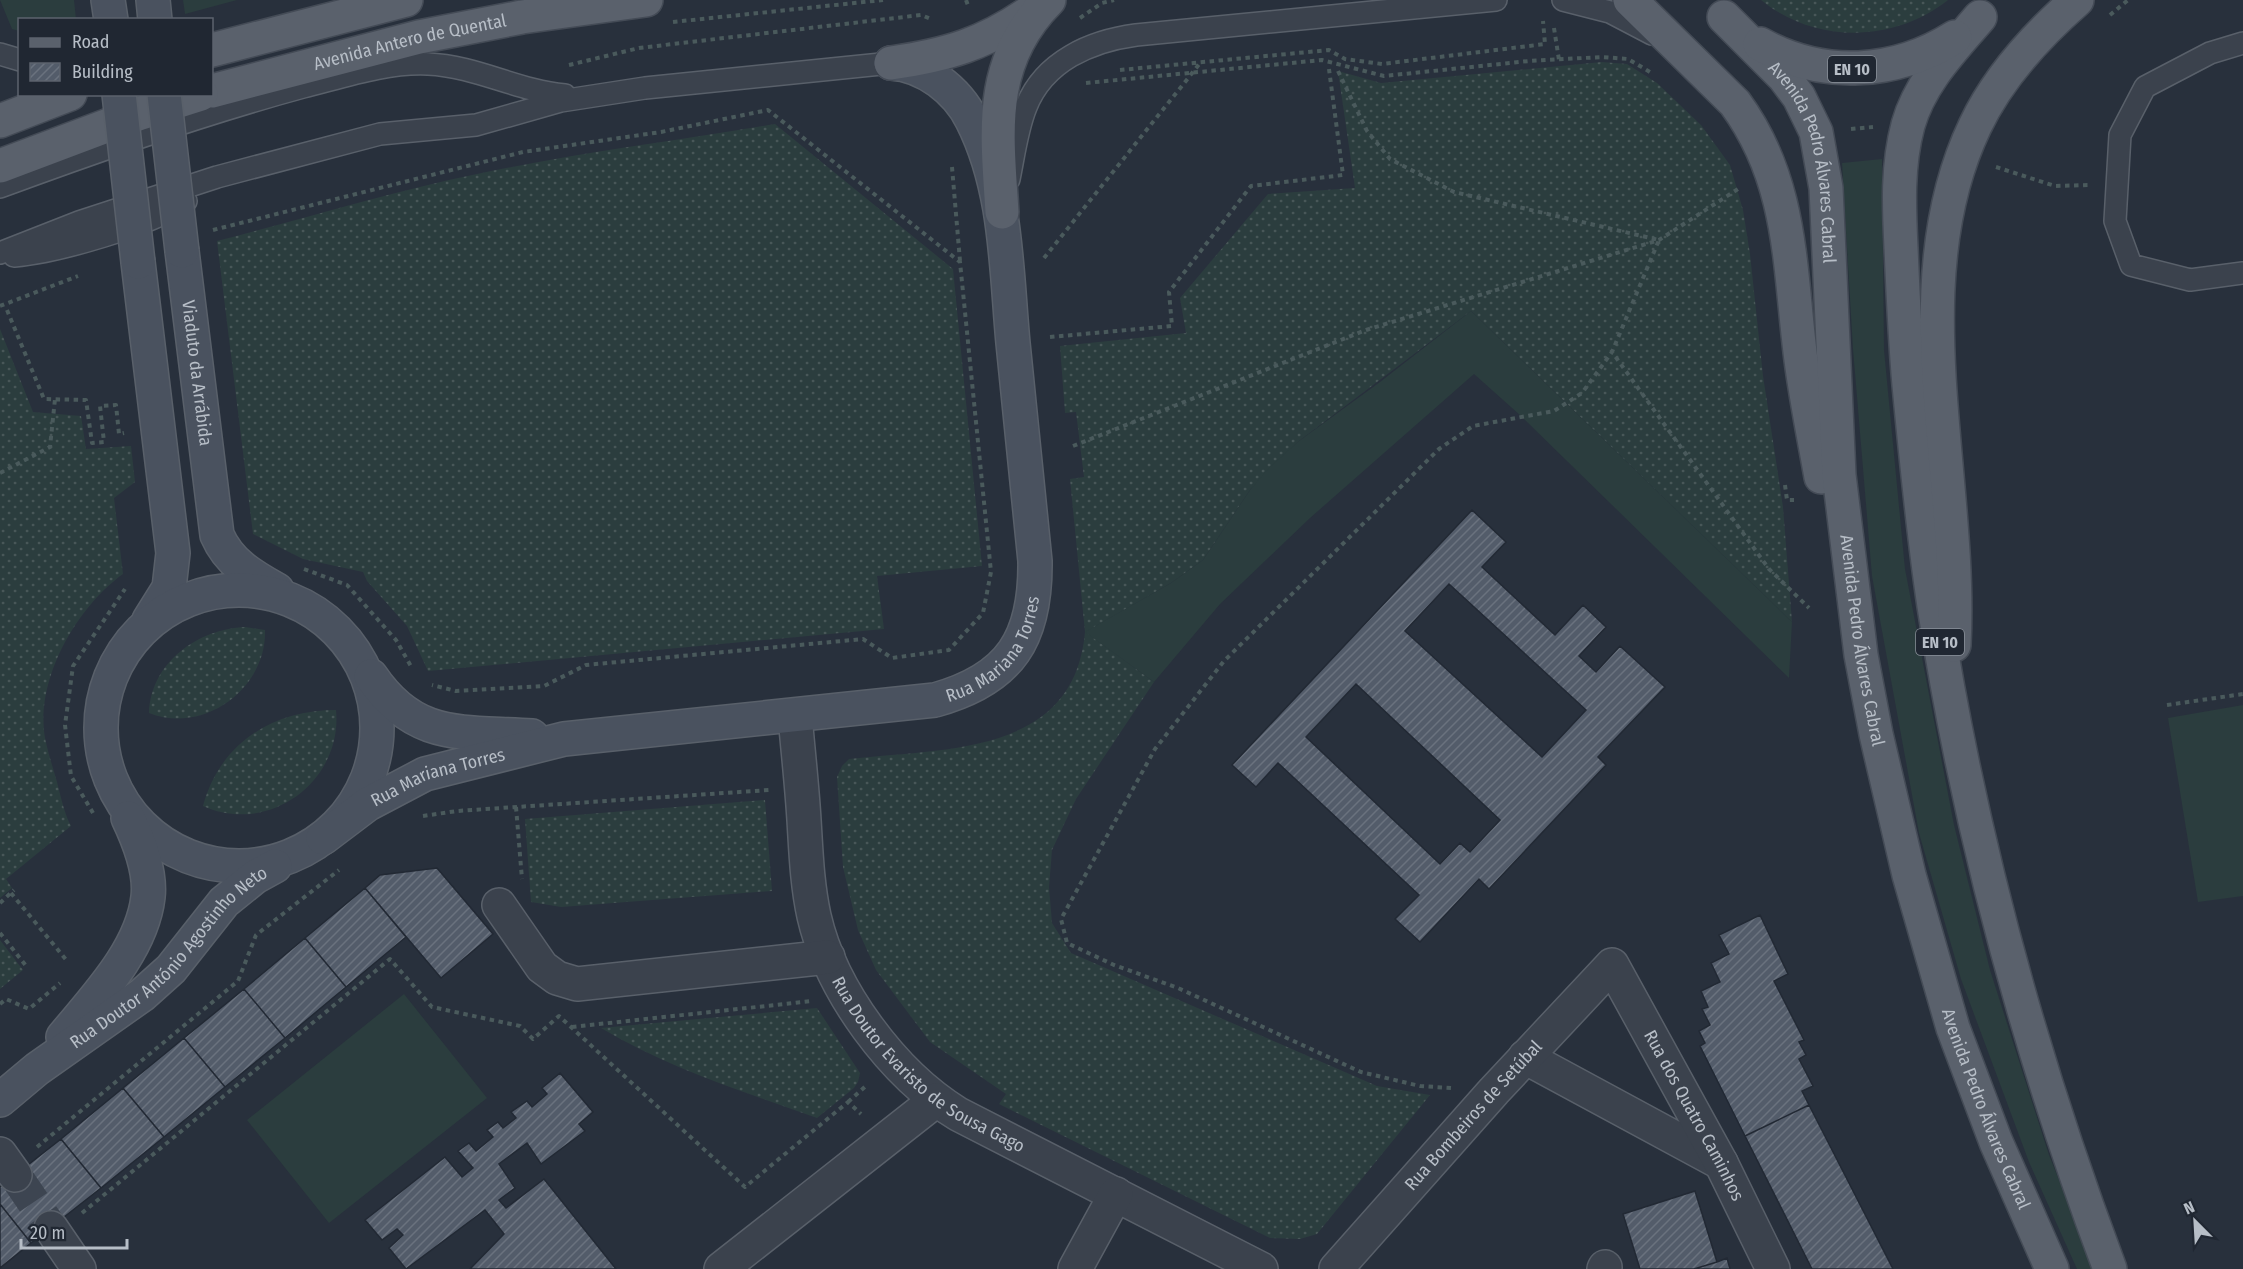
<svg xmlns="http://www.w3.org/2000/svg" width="2243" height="1269" font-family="'Fira Sans Condensed',sans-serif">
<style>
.grass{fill:url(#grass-dots)}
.garden{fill:#2b3d3e}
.building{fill:url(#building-hatch);stroke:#222934;stroke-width:1.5;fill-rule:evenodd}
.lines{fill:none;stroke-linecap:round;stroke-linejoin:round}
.street-tunnel{stroke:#3d4551;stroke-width:33;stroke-dasharray:33 16;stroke-linecap:butt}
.lane-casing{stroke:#59606a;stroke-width:24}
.street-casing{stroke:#59606a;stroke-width:36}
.secondary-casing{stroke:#59606a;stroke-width:36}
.primary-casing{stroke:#444b56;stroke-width:36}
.path{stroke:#4a5a5c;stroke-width:4;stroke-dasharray:4.5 4.5;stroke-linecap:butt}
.lane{stroke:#3b424d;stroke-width:21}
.street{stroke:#3b424d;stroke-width:33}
.secondary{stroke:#4a525f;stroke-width:33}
.primary{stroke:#5a616c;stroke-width:33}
.secondary-bridge-casing{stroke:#59606a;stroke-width:36;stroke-linecap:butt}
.secondary-bridge{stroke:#4a525f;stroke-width:33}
.labels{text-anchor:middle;stroke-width:4.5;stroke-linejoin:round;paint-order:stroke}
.shield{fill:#202732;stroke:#8a919a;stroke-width:1.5}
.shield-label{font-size:16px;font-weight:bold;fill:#b7bec7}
.street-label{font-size:18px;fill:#b7bec7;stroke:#202732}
</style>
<defs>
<pattern id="grass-dots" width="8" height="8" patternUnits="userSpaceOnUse" patternTransform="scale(1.5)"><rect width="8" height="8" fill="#2b3d3e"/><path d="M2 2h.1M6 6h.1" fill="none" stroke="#485758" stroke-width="1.8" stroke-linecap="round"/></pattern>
<pattern id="building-hatch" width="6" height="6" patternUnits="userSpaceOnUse" patternTransform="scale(1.5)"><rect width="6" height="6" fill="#535c6a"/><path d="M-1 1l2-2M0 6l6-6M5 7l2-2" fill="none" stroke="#6a727e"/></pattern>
</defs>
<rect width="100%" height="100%" fill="#28303c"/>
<path class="grass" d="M1761 0H1948C1894 43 1815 44 1761 0Z
M1602 62 1627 64 1657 83 1701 125 1730 165 1743 210 1750 254 1763 376 1783 507 1792 622 1471 311 1299 441 1250 490 1203 560 1171 583 1086 632 1154 682 1076 799 1052 850 1049 887 1052 923 1071 953 1377 1086 1430 1095 1317 1234 1300 1239 1270 1238 999 1104 1006 1094 930 1042 876 970 858 930 843 867 837 777 842 766 849 759C942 748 1074 757 1085 632L1070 479 1084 477 1076 412 1065 413 1060 346 1186 333 1180 298 1268 194 1355 188 1338 71 1381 83Z
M775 124 953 269 982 566 877 576 884 629 428 671 407 626 367 581 363 572 303 559 253 534 217 241C304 219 389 192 477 174 576 153 676 141 775 124Z
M0 329 33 412 81 416 86 449 131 446 135 482 114 498 123 574C77 607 35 679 45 738 48 753 53 768 57 782 61 797 64 813 71 826L6 879 12 888 0 898Z
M245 627 265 630C267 688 204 735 149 713 151 662 198 629 245 627Z
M336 710C343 781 269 836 203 806 220 743 273 710 336 710Z
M765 800 772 891 561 907 531 902 525 819Z
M0 940 23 970 0 989Z
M817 1008 860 1073 858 1082 854 1088 817 1118C742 1091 670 1069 601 1028Z"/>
<path class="garden" d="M0 0H74L76 19 20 20 19 31 12 29Z
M183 0H237L185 14Z
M1882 159 1884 350 1905 569 1954 825 1990 970 2049 1155 2095 1269H2077L2029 1162 1961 979 1919 833 1872 576 1853 349 1842 163Z
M1471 311 1792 622 1789 678 1521 416 1474 374 1310 518 1220 604 1154 682 1085 632 1171 583 1203 560 1250 490 1269 468 1299 441 1380 382Z
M2243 705V896L2198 902 2168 718Z
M404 994 487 1098 329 1223 247 1120Z"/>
<path class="building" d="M1472 510 1506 542 1482 567 1555 635 1583 605 1606 627 1579 656 1596 672 1620 646 1665 687 1598 757 1606 765 1489 889 1479 879 1420 942 1395 919 1419 895 1278 763 1256 787 1232 765ZM1449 584 1586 710 1542 757 1405 631ZM1356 684 1500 820 1470 852 1460 843 1440 864 1306 737Z
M437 868 493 934 441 978 365 888 380 875Z
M365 888 406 937 346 987 305 938Z
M1760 915 1788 974 1774 981 1804 1040 1799 1042 1806 1055 1799 1059 1813 1086 1802 1091 1809 1105 1745 1136 1700 1046 1705 1043 1699 1031 1710 1025 1702 1009 1708 1007 1701 991 1720 982 1711 963 1729 954 1719 935Z
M305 938 346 987 285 1038 244 989Z
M244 989 285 1038 225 1087 184 1038Z
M184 1038 225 1087 164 1137 123 1088Z
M560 1073 593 1112 579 1124 585 1131 541 1164 527 1143 499 1164 515 1188 499 1200 506 1208 544 1179 616 1269H470L504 1234 485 1210 406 1269 389 1248 403 1235 397 1229 382 1240 365 1220 445 1157 462 1177 473 1168 458 1151 469 1143 476 1151 493 1137 487 1130 498 1122 503 1128 516 1118 511 1112 527 1101 532 1107 547 1094 542 1088Z
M123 1088 164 1137 101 1188 61 1139Z
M1809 1105 1893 1269H1812L1745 1136Z
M61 1139 101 1188 31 1243 0 1204V1187Z
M1695 1191 1717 1262 1694 1269H1640L1623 1214Z
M0 1204 31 1243 0 1268Z
M1727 1258 1730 1269H1694L1717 1262Z"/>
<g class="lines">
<path class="street-tunnel" d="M15 1175 51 1228"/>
<defs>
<path id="lane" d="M1563 0 1610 12 1652 34
M2243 43 2210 53 2145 87 2120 135 2115 221 2131 265 2190 280 2243 273
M0 54 20 60
M1009 179C1014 155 1017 129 1026 107 1044 61 1091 41 1136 35L1496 0
M0 187C100 150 200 115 303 87 343 77 386 62 428 64 476 66 518 91 565 95
M0 253 79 222 217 177 380 134 476 125 561 101 645 88 891 63
M14 256C58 252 149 226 186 201"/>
<g id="street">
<path id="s1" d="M795 716C798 751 802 786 804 820 806 852 807 884 814 916 831 991 893 1074 958 1114L1261 1269"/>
<path d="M499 905 542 967 557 978 577 984 828 957"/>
<path d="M1525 1057 1721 1163"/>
<path d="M0 1154 15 1175"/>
<path d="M51 1228 79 1269"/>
<path d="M721 1269 936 1100"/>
<path d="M1075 1269 1116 1194"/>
<path id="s2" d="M1336 1269 1494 1091 1612 965 1721 1163 1773 1269"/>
<path d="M1604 1269 1605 1267"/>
</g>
<g id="secondary">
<path d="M108 0 111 20"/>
<path d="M153 0 155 20"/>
<path id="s3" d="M182 251 217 535C229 563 252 576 277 590"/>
<path d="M138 262 173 553 169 588 149 620"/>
<circle cx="239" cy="728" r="138"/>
<path d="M371 676C415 741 462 731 532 736"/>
<path id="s4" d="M323 838 368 804 425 774 564 739 935 700C1011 679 1036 638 1035 561 1028 488 1020 416 1013 343 1006 268 1007 189 972 120 957 90 925 65 891 63"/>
<path d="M63 1037C95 998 142 950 148 897 151 871 139 841 128 818"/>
<path id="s5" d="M0 1100 37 1069 142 995 171 969 224 902 255 877 275 866"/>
</g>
<g id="primary">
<path d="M1630 0 1735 103C1793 182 1789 267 1801 360 1806 399 1814 438 1821 477"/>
<path id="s6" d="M1724 17 1784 77 1799 97 1816 132 1826 188 1839 475 1861 655 1876 734 1909 875 1953 1028 1996 1142 2052 1269"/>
<path d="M1980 17C1952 50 1920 82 1908 125 1897 166 1899 207 1901 248 1903 294 1905 340 1909 385 1916 459 1923 533 1934 606 1969 832 2030 1056 2110 1269"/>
<path d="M1760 44C1823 79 1895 75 1955 37"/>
<path d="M212 50 406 0"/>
<path d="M891 63C947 55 985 44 1033 10"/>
<path id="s7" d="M212 91 419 37 522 17 646 0"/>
<path d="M0 121 70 94"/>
<path d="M0 166 138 114 201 94"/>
<path d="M1002 212C997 131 987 62 1049 0"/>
<path d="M1954 645C1963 476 1899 285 1975 126 1998 77 2037 35 2077 0"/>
</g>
</defs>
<use href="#lane" class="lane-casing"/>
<use href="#street" class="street-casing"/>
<use href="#secondary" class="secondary-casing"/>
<use href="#primary" class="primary-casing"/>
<path class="path" d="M966 0 969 8
M2110 15 2128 0
M1080 18 1102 3 1114 0
M673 22 883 0
M1554 28 1559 60
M569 65 639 48 921 15 931 19
M1120 70 1329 50 1345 59 1382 64 1545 44 1543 21
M1338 71 1367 131 1390 159 1454 192 1659 240 1612 352 1769 569 1809 608
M1086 83 1322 60 1384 76 1529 61 1602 57 1628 59 1650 72
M1851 129 1873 127
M952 167 960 261
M1996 167 2055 186 2090 185
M213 230 523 152 661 132 768 110 960 262 991 572 983 613 949 650 892 658 863 639 586 665 544 686 456 691 432 685
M1044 258 1201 62
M0 306 78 276
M7 310 44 399 86 400 92 443 104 442 100 406 116 405 119 434 124 433
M1050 337 1172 326 1169 292 1251 186 1343 175 1329 69
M1073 446 1366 330 1659 240 1738 189
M0 473 50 447 55 399
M1785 485 1787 500H1794
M304 569 347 585 396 640 412 668
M2167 705 2243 694
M516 807 522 879
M93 813 71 776 65 725 73 666 125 589
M423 816 457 811 769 790
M11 893 68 962
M0 903 14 890
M0 933 27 967
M0 1004 6 999 29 1009 60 983
M572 1027 812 1001
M1451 1088 1420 1086 1361 1072 1178 988 1114 965 1067 943 1061 919 1155 749 1224 661 1439 449 1473 426 1554 411 1582 393 1612 352
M848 1102 868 1084
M37 1147 238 981 256 935 339 870
M82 1213 390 959 432 1007 520 1026 533 1039 559 1016 745 1187 848 1102 861 1114"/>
<use href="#lane" class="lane"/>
<use href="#street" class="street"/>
<use href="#secondary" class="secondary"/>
<use href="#primary" class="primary"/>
<defs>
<path id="secondary-bridge" d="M119 94 138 262
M164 94 182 251"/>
</defs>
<use href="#secondary-bridge" class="secondary-bridge-casing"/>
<use href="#secondary-bridge" class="secondary-bridge"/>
</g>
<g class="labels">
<g class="shield">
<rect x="1828" y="56" width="48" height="26" rx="4.5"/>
<rect x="1916" y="629" width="48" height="26" rx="4.5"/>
</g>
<g class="shield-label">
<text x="1852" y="75">EN 10</text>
<text x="1940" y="648">EN 10</text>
</g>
<g class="street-label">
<text dy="6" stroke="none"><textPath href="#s7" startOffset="204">Avenida Antero de Quental</textPath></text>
<text dy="6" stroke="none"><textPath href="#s6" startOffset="174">Avenida Pedro Álvares Cabral</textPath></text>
<text dy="6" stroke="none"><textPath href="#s3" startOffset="123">Viaduto da Arrábida</textPath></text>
<text dy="6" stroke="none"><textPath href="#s6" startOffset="660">Avenida Pedro Álvares Cabral</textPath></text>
<text dy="6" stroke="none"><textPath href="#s4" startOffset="720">Rua Mariana Torres</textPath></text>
<text dy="6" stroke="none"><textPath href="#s4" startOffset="132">Rua Mariana Torres</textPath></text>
<text dy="6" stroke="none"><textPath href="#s5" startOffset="222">Rua Doutor António Agostinho Neto</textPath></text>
<text dy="6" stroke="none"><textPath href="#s1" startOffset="396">Rua Doutor Evaristo de Sousa Gago</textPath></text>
<text dy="6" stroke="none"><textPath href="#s6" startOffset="1146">Avenida Pedro Álvares Cabral</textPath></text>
<text dy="6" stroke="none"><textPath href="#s2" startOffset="206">Rua Bombeiros de Setúbal</textPath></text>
<text dy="6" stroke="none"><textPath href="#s2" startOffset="582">Rua dos Quatro Caminhos</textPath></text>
</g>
</g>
<rect x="18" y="18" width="195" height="78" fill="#202732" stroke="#5c636e" stroke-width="1.5"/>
<rect x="30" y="38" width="30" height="9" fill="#5a616c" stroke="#5c636e" stroke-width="1.5"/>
<text x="72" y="48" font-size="18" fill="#b7bec7">Road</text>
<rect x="30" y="63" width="30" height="18" fill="url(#building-hatch)" stroke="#5c636e" stroke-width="1.5"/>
<text x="72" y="78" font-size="18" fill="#b7bec7">Building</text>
<g transform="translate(2195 1221) rotate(336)" stroke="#202732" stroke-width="4.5" paint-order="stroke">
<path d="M0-4.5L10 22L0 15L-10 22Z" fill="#b7bec7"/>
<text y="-9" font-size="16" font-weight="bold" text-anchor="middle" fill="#b7bec7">N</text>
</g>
<path d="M21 1239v9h106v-9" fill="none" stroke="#b7bec7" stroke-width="3"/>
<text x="30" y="1239" font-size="18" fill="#b7bec7" stroke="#202732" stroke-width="4.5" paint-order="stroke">20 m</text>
</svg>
